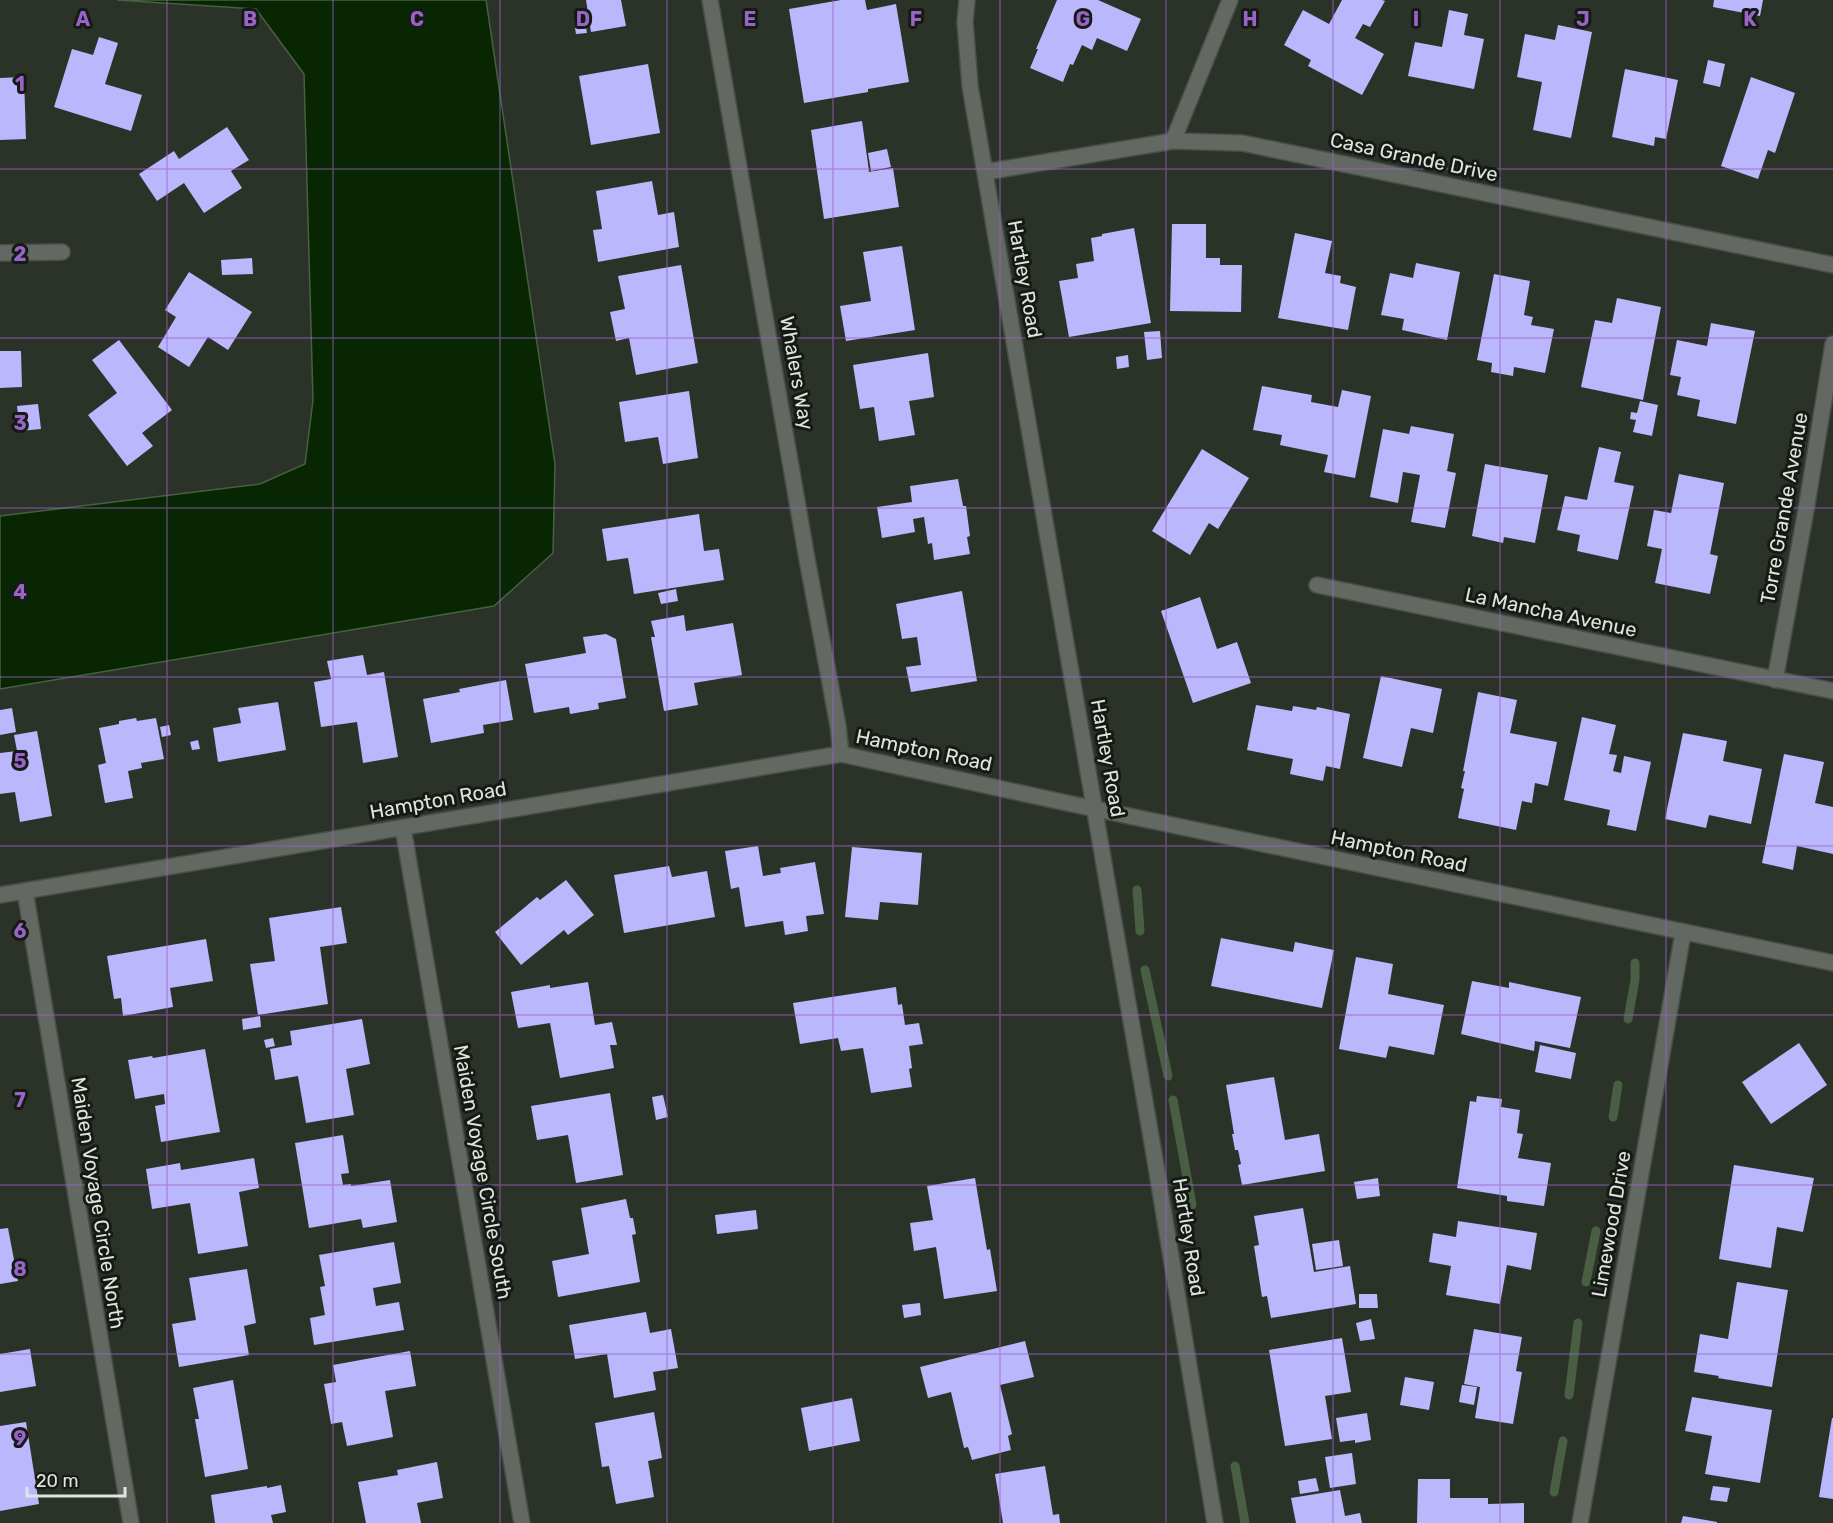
<svg xmlns="http://www.w3.org/2000/svg" width="1833" height="1523" font-family="Rubik,sans-serif">
<style>
.water{fill:#072601;stroke:#485f43;stroke-width:1.5}
.lines{fill:none;stroke-linecap:round;stroke-linejoin:round}
.stream{stroke:#485f43;stroke-width:9}
.building{fill:#bab7fc}
.minor-casing{stroke:#484f46;stroke-width:18}
.tertiary-casing{stroke:#484f46;stroke-width:18}
.minor{stroke:#646863;stroke-width:15}
.tertiary{stroke:#646863;stroke-width:15}
.grid{fill:none;stroke:#9964c8;stroke-width:1.5;stroke-opacity:0.55}
.labels{text-anchor:middle;stroke-width:6;stroke-linejoin:round;paint-order:stroke}
.street-label{font-size:20px;fill:#dfe5de;stroke:#161a15}
.grid-label{font-size:20px;text-anchor:middle;font-weight:bold;fill:#9964c8;stroke:#161a15;stroke-width:6;stroke-linejoin:round;paint-order:stroke}
</style>
<rect width="100%" height="100%" fill="#2b3329"/>
<path class="water" d="M117 0H486L555 464 553 553 494 606 0 689V516L260 484 305 464 313 400 304 74 256 9Z"/>
<g class="lines">
<path class="stream" d="M1137 890 1140 931
M1145 970 1168 1076
M1628 1019 1635 980V963
M1173 1100 1192 1205
M1613 1117 1618 1085
M1586 1282 1596 1231
M1569 1395 1578 1323
M1235 1466 1245 1523
M1554 1492 1563 1441"/>
</g>
<path class="building" d="M586 0H621L626 26 591 32Z
M841 0H865L867 10 896 4 909 82 868 89V92L804 103 789 9Z
M1057 0H1098L1141 19 1127 51 1097 38 1092 50 1082 45 1073 65 1070 64 1063 82 1030 68 1038 49H1036Z
M1342 0H1382L1385 1 1370 27 1363 24 1355 38 1384 54 1362 95 1308 66 1311 60 1284 45 1303 10 1329 24Z
M1714 0H1763L1760 16 1713 7Z
M1449 10 1468 14 1464 35 1484 39 1474 89 1408 76 1415 42 1442 47Z
M585 20 587 33 576 34 574 22Z
M1558 25 1592 32 1571 138 1533 130 1542 82 1517 77 1525 34 1555 40Z
M99 37 118 43 105 84 142 95 131 131 54 107 72 49 93 55Z
M1708 60 1725 64 1720 87 1703 83Z
M648 64 660 133 591 145 579 76Z
M1625 69 1678 80 1666 139 1655 137 1654 146 1612 137Z
M24 77 26 139 0 140V78Z
M1751 77 1795 93 1775 153 1768 150 1758 179 1721 166Z
M862 121 869 171 868 172 893 168 899 207 824 219 811 130Z
M227 127 249 160 231 171 242 188 204 213 184 183 157 201 139 174 174 151 179 159Z
M887 149 891 167 871 171 868 153Z
M652 181 658 215 674 212 679 247 598 262 593 230 602 229 596 191Z
M1172 224H1206V258H1220V265H1242L1241 312 1170 311Z
M1134 228 1151 323 1069 337 1059 281 1078 278 1076 264 1094 261 1091 238 1102 236V234Z
M1295 233 1332 241 1325 273 1341 276 1340 283 1356 287 1348 330 1278 318Z
M902 246 915 330 846 341 840 306 871 301 863 252Z
M252 258 253 274 222 275 221 260Z
M1416 263 1460 272 1447 340 1402 330 1404 319 1381 315 1390 273 1413 278Z
M681 265 698 363 636 375 629 338 616 341 610 312 625 309 618 276Z
M189 272 252 312 228 350 208 337 189 367 158 347 176 317 165 310Z
M1494 274 1530 281 1524 315 1533 317 1531 325 1554 329 1545 373 1514 367 1513 376 1491 372 1492 363 1477 360Z
M1617 298 1661 307 1643 400 1581 387 1595 320 1612 323Z
M1711 323 1755 331 1736 424 1697 416 1700 400 1677 395 1681 377 1670 375 1677 340 1707 346Z
M1160 331 1162 358 1147 360 1144 332Z
M119 340 172 410 142 433 153 446 127 466 88 415 117 393 92 360Z
M0 351H21L22 387 0 388Z
M928 353 934 397 909 401 915 435 879 441 874 407 860 409 853 365Z
M1128 355 1129 367 1117 369 1116 357Z
M1262 386 1312 395 1311 402 1338 407 1342 390 1371 396 1355 478 1324 472 1328 455 1280 445 1282 435 1253 430Z
M689 391 698 458 663 464 658 437 625 442 619 402Z
M1640 401 1658 405 1652 436 1633 432 1636 420 1630 419 1631 412 1637 413Z
M38 404 41 429 20 431 17 406Z
M1411 426 1454 434 1447 471 1456 473 1445 528 1411 522 1420 475 1403 472 1398 503 1370 497 1383 429 1409 434Z
M1599 447 1621 452 1614 482 1634 486 1618 560 1577 551 1580 535 1557 530 1565 496 1587 500Z
M1202 449 1249 478 1218 529 1209 523 1190 555 1152 531Z
M1485 464 1548 475 1535 543 1504 537 1503 543 1472 536Z
M1679 474 1724 483 1710 554 1718 556 1710 594 1655 583 1662 549 1647 546 1654 510 1671 513Z
M958 479 963 506H966L970 536 967 537 970 554 934 560 932 543 928 544 924 517 913 519 915 532 882 538 877 507 912 502 910 486Z
M699 514 704 551 719 549 724 580 634 594 628 558 607 561 602 529Z
M676 589 678 601 661 604 658 593Z
M962 591 977 681 911 692 906 667 921 665 917 637 902 639 896 604Z
M1200 597 1217 649 1237 642 1251 683 1193 703 1161 611Z
M684 615 686 631 733 623 742 675 694 683 698 705 664 711 651 637H655L651 621Z
M606 634 616 639 626 698 598 703 599 709 570 714 569 707 534 713 525 664 586 653 583 637Z
M363 655 367 675 384 672 398 757 363 763 357 722 321 727 314 682 331 679 327 661Z
M1381 676 1442 689 1433 733 1411 728 1402 767 1363 758Z
M506 680 513 720 483 725 484 733 431 743 423 699 460 692 459 689Z
M1478 692 1517 700 1510 733 1557 742 1548 786 1535 783 1532 803 1522 801 1516 830 1458 818 1464 789 1461 788 1465 771H1463Z
M278 702 286 750 218 762 213 728 241 723 238 708Z
M1256 705 1292 711 1293 706 1316 710 1317 707 1350 714 1340 769 1326 766 1323 781 1290 774 1293 759 1247 750Z
M12 708 16 732 0 735V710Z
M1582 717 1616 725 1609 754 1617 755 1613 771 1621 773 1624 756 1651 762 1636 831 1607 825 1610 810 1564 800Z
M136 718 137 721 156 718 164 759 141 763 142 768 128 771 133 798 105 803 98 765 106 763 99 728 119 724V721Z
M169 725 171 735 162 737 160 727Z
M37 731 52 816 20 822 15 792 0 794V753L17 751 14 735Z
M1683 733 1727 741 1723 761 1762 769 1751 824 1709 815 1706 828 1665 819Z
M198 740 200 749 192 750 190 742Z
M1784 754 1824 762 1815 803 1833 807V854L1797 846 1793 870 1762 863Z
M758 846 763 876 781 873 780 868 815 862 824 914 806 916 808 931 785 935 783 921 745 927 739 887 731 889 725 851Z
M852 847 922 853 918 905 880 902 878 920 845 917Z
M669 866 672 877 707 871 715 917 624 933 614 875Z
M566 880 594 915 568 935 564 930 521 965 495 932 537 897 540 900Z
M341 907 347 943 320 947 328 1004 258 1015 250 964 275 961 269 918Z
M1221 938 1293 952 1295 942 1334 950 1322 1008 1211 986Z
M206 939 213 981 170 988 173 1007 123 1016 121 998 114 999 107 956Z
M1356 957 1393 964 1388 994 1444 1005 1434 1055 1389 1046 1386 1058 1339 1049Z
M1472 981 1509 988V982L1581 997 1570 1048 1535 1041 1534 1051 1461 1034Z
M588 982 595 1025 612 1022 617 1045H610L614 1068 560 1078 550 1023 518 1028 511 992 550 985V988Z
M896 987 898 1005 902 1004 905 1025 919 1023 923 1044 909 1046 912 1068 909 1069 912 1087 871 1093 863 1048 841 1051 838 1038 800 1044 793 1003Z
M260 1016 261 1027 243 1030 242 1019Z
M362 1019 370 1064 346 1069 354 1115 306 1123 298 1076 275 1080 270 1049 292 1045 290 1031Z
M273 1038 275 1046 266 1048 264 1040Z
M1799 1043 1827 1085 1771 1124 1742 1082Z
M1540 1045 1576 1053 1571 1079 1535 1072Z
M205 1049 220 1132 161 1142 155 1106 165 1104 164 1094 135 1099 128 1060 152 1056 153 1058Z
M1274 1077 1285 1140 1319 1134 1325 1171 1242 1185 1238 1165 1241 1164 1238 1150H1235L1232 1134H1234L1226 1085Z
M610 1093 623 1175 576 1183 568 1135 537 1140 531 1106Z
M663 1095 668 1117 656 1120 652 1097Z
M1477 1096 1502 1099 1501 1107 1520 1110 1517 1133 1523 1134 1518 1158 1551 1163 1544 1206 1507 1201V1196L1457 1188 1470 1101 1476 1102Z
M343 1135 349 1173 341 1174 343 1185 351 1184V1186L390 1180 397 1222 363 1228 361 1219 309 1228 295 1143Z
M254 1158 259 1188 239 1192 248 1246 198 1254 190 1203 152 1209 146 1169 180 1163 181 1170Z
M1734 1165 1814 1178 1803 1232 1777 1227 1771 1268 1719 1259Z
M975 1178 987 1250 990 1249 997 1291 944 1299 936 1247 914 1251 910 1223 933 1220 927 1186Z
M1378 1178 1380 1196 1357 1199 1354 1182Z
M626 1199 630 1218H633L636 1234 632 1235 640 1282 558 1297 552 1261 589 1254 581 1208Z
M1303 1208 1314 1272 1350 1266 1356 1304 1271 1318 1267 1296 1262 1297 1254 1246 1259 1245 1254 1216Z
M756 1210 758 1229 717 1234 715 1215Z
M1458 1221 1537 1233 1531 1270 1507 1265 1500 1304 1446 1295 1451 1266 1429 1262 1433 1233 1456 1237Z
M8 1228 18 1281 0 1284V1229Z
M1339 1240 1343 1266 1316 1270 1312 1244Z
M394 1242 401 1283 373 1288 376 1306 399 1302 404 1330 314 1345 310 1318 325 1315 320 1287 325 1286 319 1255Z
M247 1269 256 1323 244 1326 249 1355 179 1367 172 1324 196 1320 189 1278Z
M1737 1282 1788 1290 1772 1387 1718 1378 1719 1376 1694 1372 1700 1334 1728 1339Z
M1359 1294H1377L1378 1308H1359Z
M920 1303 921 1315 904 1318 902 1305Z
M646 1312 650 1333 671 1329 678 1368 653 1372 656 1390 614 1398 607 1354 575 1359 569 1325Z
M1371 1319 1375 1339 1360 1341 1356 1323Z
M1474 1329 1522 1337 1516 1371 1522 1372 1513 1424 1475 1418 1480 1387 1464 1384Z
M1342 1338 1351 1392 1325 1396 1332 1439 1285 1446 1269 1350Z
M1025 1341 1034 1377 1000 1385 1012 1434 1008 1436 1011 1450 972 1460 968 1447 964 1448 951 1392 928 1398 920 1367Z
M30 1349 36 1386 0 1392V1354Z
M410 1351 416 1386 385 1391 393 1437 347 1446 342 1422 331 1424 324 1384 336 1382 333 1365Z
M1405 1377 1434 1382 1429 1410 1400 1405Z
M233 1380 248 1469 205 1477 195 1419H199L193 1388Z
M1462 1385 1477 1387 1474 1405 1459 1402Z
M1692 1397 1772 1410 1760 1483 1705 1474 1712 1436 1685 1431Z
M852 1398 860 1441 809 1451 801 1408Z
M654 1412 662 1458 648 1461 654 1497 616 1504 609 1466 602 1467 595 1423Z
M1367 1413 1371 1440 1355 1443V1440L1340 1442 1336 1418Z
M1832 1418H1833V1499L1819 1497Z
M26 1422 39 1504 0 1511V1426Z
M1352 1453 1356 1484 1330 1488 1325 1457Z
M437 1462 443 1498 417 1503 421 1523H366L358 1482 398 1475 397 1470Z
M1045 1466 1053 1515 1059 1514 1060 1523H1003L995 1474Z
M1316 1478 1319 1491 1300 1494 1298 1481Z
M1418 1479H1450V1498H1488V1504L1524 1503V1523H1417Z
M281 1485 286 1512 271 1515 273 1523H215L211 1495 267 1486V1488Z
M1713 1486 1730 1488 1727 1502 1710 1500Z
M1340 1490 1345 1516 1360 1513 1362 1523H1296L1291 1498Z
M1683 1516 1717 1522V1523H1681Z"/>
<g class="lines">
<defs>
<path id="minor" d="M710 0 807 559 838 726 841 754
M1173 141 1230 0
M985 172 1173 141 1242 143 1833 265
M0 253 62 252
M1317 585 1833 691
M1775 680 1806 510 1833 344
M403 828 522 1523
M25 891 131 1523
M0 895 841 754 1067 803 1833 963
M1580 1523 1683 933"/>
<path id="tertiary" d="M967 0 965 22 970 86 1155 1160 1215 1523"/>
</defs>
<use href="#minor" class="minor-casing"/>
<use href="#tertiary" class="tertiary-casing"/>
<use href="#minor" class="minor"/>
<use href="#tertiary" class="tertiary"/>
</g>
<path class="grid" d="M167 0V1523M333 0V1523M500 0V1523M667 0V1523M833 0V1523M1000 0V1523M1166 0V1523M1333 0V1523M1500 0V1523M1666 0V1523M0 169H1833M0 338H1833M0 508H1833M0 677H1833M0 846H1833M0 1015H1833M0 1185H1833M0 1354H1833"/>
<g class="labels">
<g class="street-label">
<text transform="translate(1414 157) rotate(12)" y="7">Casa Grande Drive</text>
<text transform="translate(1025 279) rotate(80)" y="7">Hartley Road</text>
<text transform="translate(797 373) rotate(80)" y="7">Whalers Way</text>
<text transform="translate(1784 508) rotate(-80)" y="7">Torre Grande Avenue</text>
<text transform="translate(1551 612) rotate(12)" y="7">La Mancha Avenue</text>
<text transform="translate(924 750) rotate(12)" y="7">Hampton Road</text>
<text transform="translate(1108 758) rotate(80)" y="7">Hartley Road</text>
<text transform="translate(438 800) rotate(-10)" y="7">Hampton Road</text>
<text transform="translate(1399 851) rotate(12)" y="7">Hampton Road</text>
<text transform="translate(483 1172) rotate(80)" y="7">Maiden Voyage Circle South</text>
<text transform="translate(98 1203) rotate(81)" y="7">Maiden Voyage Circle North</text>
<text transform="translate(1611 1224) rotate(-80)" y="7">Limewood Drive</text>
<text transform="translate(1189 1237) rotate(81)" y="7">Hartley Road</text>
</g>
</g>
<g class="grid-label">
<text x="83" y="26">A</text>
<text x="250" y="26">B</text>
<text x="417" y="26">C</text>
<text x="583" y="26">D</text>
<text x="750" y="26">E</text>
<text x="916" y="26">F</text>
<text x="1083" y="26">G</text>
<text x="1250" y="26">H</text>
<text x="1416" y="26">I</text>
<text x="1583" y="26">J</text>
<text x="1750" y="26">K</text>
<text x="20" y="91">1</text>
<text x="20" y="261">2</text>
<text x="20" y="430">3</text>
<text x="20" y="599">4</text>
<text x="20" y="768">5</text>
<text x="20" y="938">6</text>
<text x="20" y="1107">7</text>
<text x="20" y="1276">8</text>
<text x="20" y="1445">9</text>
</g>
<path d="M27 1487v9h98v-9" fill="none" stroke="#dfe5de" stroke-width="3"/>
<text x="36" y="1487" font-size="18" fill="#dfe5de" stroke="#161a15" stroke-width="4.5" paint-order="stroke">20 m</text>
</svg>
